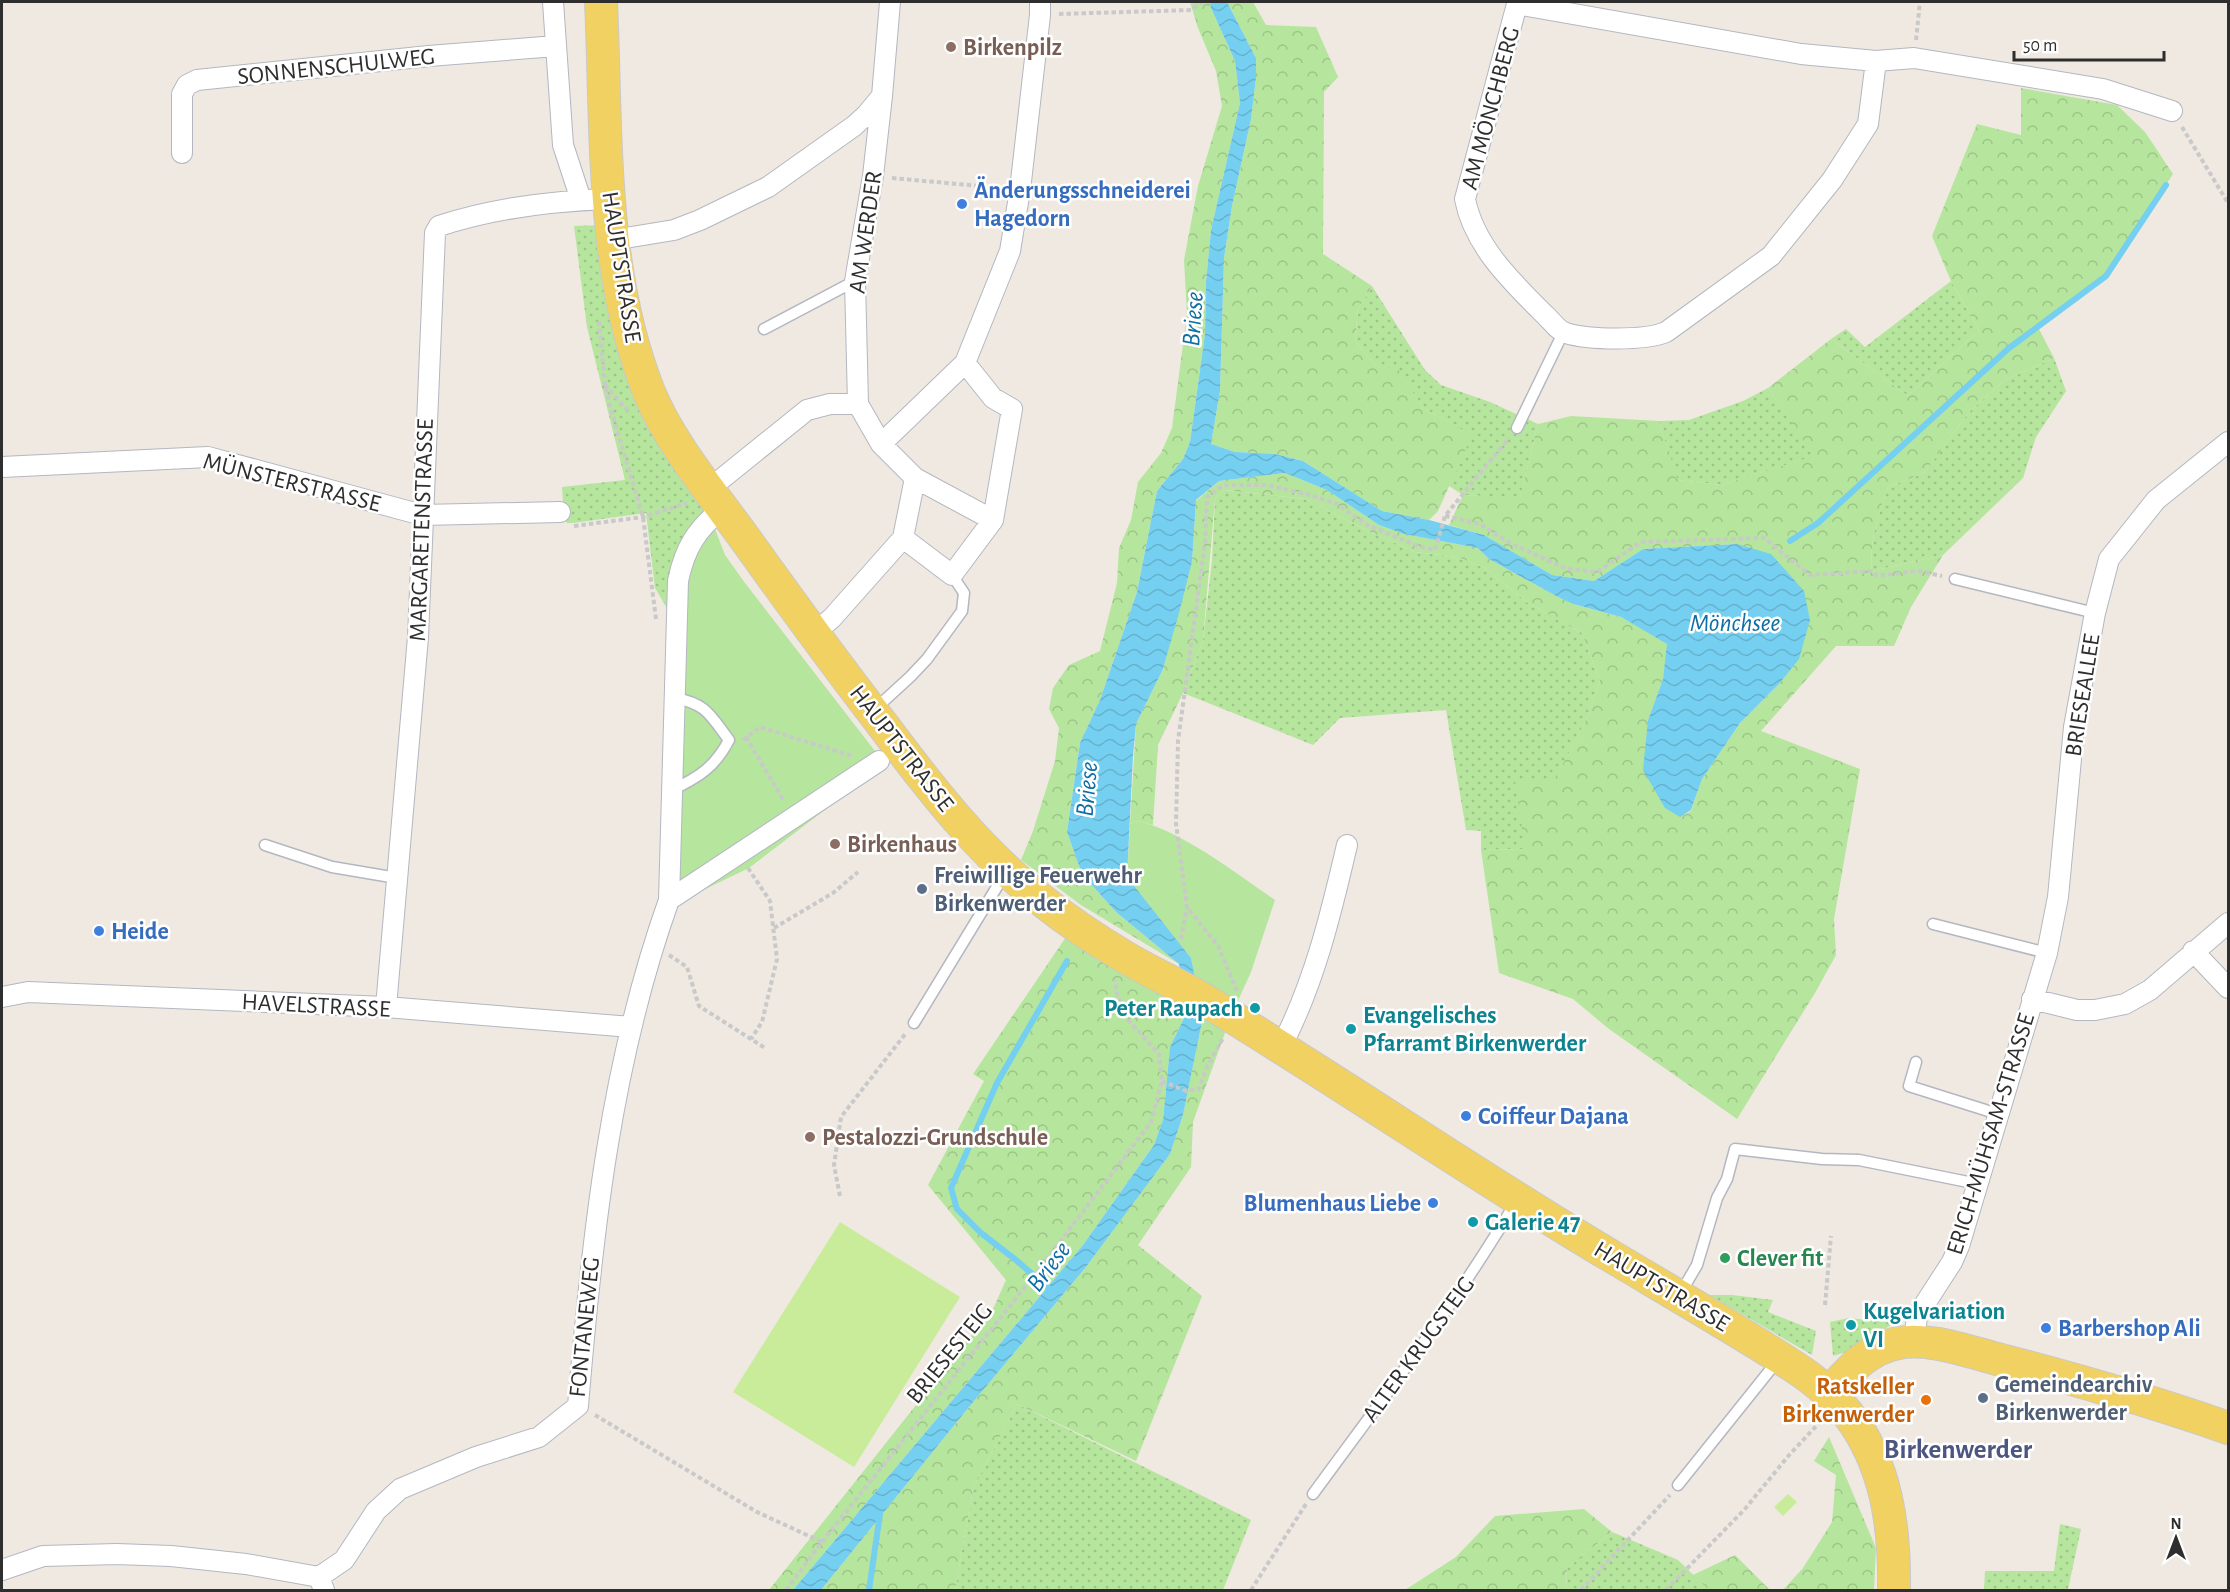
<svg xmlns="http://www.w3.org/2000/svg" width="2230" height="1592" font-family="'Alegreya Sans',sans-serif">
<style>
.grass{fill:url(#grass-dots)}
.forest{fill:url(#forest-crowns)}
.park{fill:#b6e59e}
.pitch{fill:#c9ec9a}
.water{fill:url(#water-waves)}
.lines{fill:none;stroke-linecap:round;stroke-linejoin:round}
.stream{stroke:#75cff0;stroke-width:6}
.service-casing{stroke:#b4b7c1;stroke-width:13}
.minor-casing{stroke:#b4b7c1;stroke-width:22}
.primary-casing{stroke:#c9c9c9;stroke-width:34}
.path{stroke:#c9c9c9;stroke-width:4;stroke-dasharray:4.5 3;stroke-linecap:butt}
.service{stroke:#fff;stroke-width:10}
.minor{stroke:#fff;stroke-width:20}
.primary{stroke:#f2d163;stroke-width:32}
.education-dot{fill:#8d6e63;stroke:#fff;stroke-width:2}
.shop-dot{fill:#3f7fe0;stroke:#fff;stroke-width:2}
.service-dot{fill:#5c6f8a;stroke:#fff;stroke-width:2}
.culture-dot{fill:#0f9aa8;stroke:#fff;stroke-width:2}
.leisure-dot{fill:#2e9e5b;stroke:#fff;stroke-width:2}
.food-dot{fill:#e8710a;stroke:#fff;stroke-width:2}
.labels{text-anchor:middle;stroke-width:5;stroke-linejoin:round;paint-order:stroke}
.education-label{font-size:24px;font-weight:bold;fill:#785e54;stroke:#fff;text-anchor:start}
.street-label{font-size:24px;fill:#2e2e2e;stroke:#fff}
.shop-label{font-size:24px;font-weight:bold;fill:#366cbe;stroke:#fff;text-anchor:start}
.service-label{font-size:24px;font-weight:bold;fill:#4e5e75;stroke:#fff;text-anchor:start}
.culture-label{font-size:24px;font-weight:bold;fill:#0d838f;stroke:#fff;text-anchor:start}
.leisure-label{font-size:24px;font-weight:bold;fill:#27864d;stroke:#fff;text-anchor:start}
.food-label{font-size:24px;font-weight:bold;fill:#c56008;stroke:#fff;text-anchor:end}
.water-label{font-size:26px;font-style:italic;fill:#0d6fa3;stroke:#fff}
.quarter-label{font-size:27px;font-weight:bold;fill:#4d5680;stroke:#fff}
</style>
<defs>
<pattern id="grass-dots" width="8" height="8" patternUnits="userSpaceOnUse" patternTransform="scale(1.5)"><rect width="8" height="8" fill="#b6e59e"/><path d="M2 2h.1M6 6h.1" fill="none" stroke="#9dc588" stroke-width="1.8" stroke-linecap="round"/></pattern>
<pattern id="forest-crowns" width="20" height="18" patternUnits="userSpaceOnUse" patternTransform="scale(1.5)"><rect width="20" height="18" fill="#b6e59e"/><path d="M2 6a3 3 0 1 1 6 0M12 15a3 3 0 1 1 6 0" fill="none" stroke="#9dc588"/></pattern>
<pattern id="water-waves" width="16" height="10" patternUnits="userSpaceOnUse" patternTransform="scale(1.5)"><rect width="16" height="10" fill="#75cff0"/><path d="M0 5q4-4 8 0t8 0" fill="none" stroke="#66b2ce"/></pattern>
</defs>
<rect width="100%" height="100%" fill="#efe9e1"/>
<path class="grass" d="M604 225 713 524 668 610 655 588 646 513 573 523H567L564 519 562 487 625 480 587 327 574 226Z
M1951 281 1979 330 1908 396 1831 339 1846 329 1865 347Z
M1372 286 1425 370 1441 385 1490 402 1538 424 1520 498 1463 495 1449 486 1471 435 1423 408 1398 370 1376 366 1355 341 1358 309Z
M2054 358 2066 391 2036 437 2023 478 1943 555 1872 571C1869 541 1878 515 1888 487L1924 473 1969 412 2005 380Z
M1768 388 1815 456 1721 485 1677 480 1659 421 1689 420 1743 401Z
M1224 490 1305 499 1354 524 1415 552 1458 557 1485 568 1528 603 1582 633 1600 681 1585 722 1554 782 1525 849 1481 850V831L1466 830 1446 710 1340 718 1313 745 1183 693 1203 640 1212 560 1215 499Z
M1709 1295H1732L1773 1300 1768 1312 1816 1331 1812 1355Z
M1849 1318 1894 1323 1853 1350 1833 1356 1830 1322Z
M1017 1404 1251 1520 1223 1590H955L973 1489Z
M2060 1524 2081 1529 2068 1589 1984 1590 1985 1571H2054Z
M1612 1532 1678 1560 1709 1590H1566L1567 1568Z"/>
<path class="forest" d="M1190 2H1210L1211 8 1235 61 1240 103 1211 230 1206 282 1205 334 1190 442 1183 459 1157 491 1137 592 1100 700 1080 743 1067 832 1082 874 1116 912 1179 964 1081 905 1021 860 1033 831 1055 761 1059 728 1049 709 1053 688 1069 665 1100 651 1117 583 1119 548 1131 520 1138 482 1161 453 1172 428 1187 314 1184 260 1198 186 1222 106 1216 71 1198 28Z
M1227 2H1253L1266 25 1316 27 1338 77 1324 92 1323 254 1372 286 1358 309 1355 341 1376 366 1398 369 1423 408 1472 435 1438 511 1429 520 1382 511 1303 461 1275 454 1235 452 1211 444 1220 391 1224 258 1232 206 1251 119 1256 78V58Z
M2021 88 2117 105 2145 132 2173 174 2106 276 2038 327 2054 358 2005 380 1969 412 1924 473 1888 487C1878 515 1869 541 1872 571L1943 555 1911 607 1894 646H1836L1761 731 1860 769 1834 919 1836 955 1815 993 1737 1119 1609 1029 1573 999 1499 973 1481 850 1525 849 1515 781H1554L1585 722 1600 681 1582 633 1528 603 1485 568 1458 557 1415 552 1354 524 1305 499 1224 490 1215 499 1203 640 1183 693 1158 745 1153 825 1138 821 1130 824 1136 724 1163 669 1192 562 1196 501 1219 481 1285 473 1327 490 1379 525 1404 534 1478 548 1489 559 1558 597 1576 605 1621 617 1668 644 1663 679 1648 720 1680 817 1691 811 1702 779 1740 723 1779 684 1737 544 1643 549 1594 581 1552 575 1484 535 1449 525 1463 495 1520 497 1538 424 1571 416 1659 421 1678 480 1721 485 1814 456 1768 388 1831 339 1908 396 1979 330 1951 281 1932 236 1977 124 2021 135Z
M1066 937 1188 1010 1170 1047 1163 1120 1154 1145 1083 1245 793 1590H769L994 1307 1006 1280 928 1185 984 1081 973 1074Z
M1231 1016 1193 1122 1191 1167 1138 1245 1202 1296 1136 1461 1017 1404 973 1489 955 1590H821L969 1407 1086 1267 1170 1154 1183 1115 1203 1017Z
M1829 1437 1876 1548 1874 1590H1783L1803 1568 1832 1522 1836 1475 1814 1461Z
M1584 1509 1612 1532 1567 1568 1566 1590H1405L1456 1557 1495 1516Z
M1735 1555 1770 1590H1709L1693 1575Z"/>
<path class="park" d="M713 524 725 555 745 583 885 764 749 868 672 905 668 610Z
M1138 821C1182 831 1237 874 1275 900L1251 972 1231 1016 1203 1017 1191 958 1127 878 1130 824Z"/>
<path class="pitch" d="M840 1222 960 1297 854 1467 733 1392Z
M1788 1494 1797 1502 1783 1516 1774 1507Z"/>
<path class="water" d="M1210 2H1227L1256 58V78L1251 119 1232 206 1224 258 1220 391 1211 444 1235 452 1275 454 1303 461 1382 511 1429 520 1484 535 1552 575 1594 581 1643 549 1737 544 1771 554 1804 591 1810 620 1799 659 1779 684 1740 723 1702 779 1691 810 1680 817 1665 808 1643 770 1648 720 1663 679 1667 644 1621 617 1573 604 1558 597 1489 559 1478 548 1404 534 1379 525 1327 490 1285 473 1219 481 1196 500 1192 562 1179 613 1163 669 1136 724 1133 756 1127 877 1191 958 1203 1017 1183 1115 1170 1154 1086 1267 969 1407 821 1590H793L1083 1245 1154 1145 1163 1120 1170 1047 1188 1010 1179 964 1116 912 1082 874 1067 832 1080 743 1100 700 1137 592 1157 491 1183 459 1190 442 1205 334 1206 282 1211 230 1240 103 1235 61 1211 8Z"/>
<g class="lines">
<path class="stream" d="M1790 541 1818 523 2009 348 2106 276 2166 185
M1053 1292 1016 1260 981 1233 957 1209 951 1188 997 1083 1067 961
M869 1590 880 1514"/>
<defs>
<path id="service" d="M764 329 855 281
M1517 428 1563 333
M1955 579 2095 613
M875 709 910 677 927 659 962 611 964 593 952 575
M672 790C699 777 715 767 729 740 710 715 707 704 675 698
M265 845 332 867 397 878
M1933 924 2047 953
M914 1023 1006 872
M1916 1062 1909 1086 1998 1114
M1680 1294 1697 1265 1717 1198 1727 1179 1735 1149 1822 1159 1859 1160 1978 1184
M1678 1485 1778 1360
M1313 1494C1384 1397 1456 1303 1517 1200"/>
<path id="minor" d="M553 2 563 145 581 200
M1517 4 1465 199C1474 246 1512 282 1545 315 1551 320 1558 331 1566 333 1588 340 1645 341 1666 332L1771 256 1832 180 1868 124 1876 61 1914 58 2103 89 2172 111
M1517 4 1801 54 1876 61
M882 96 873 176 855 281 858 404 881 444 915 478 993 520
M182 153V94L187 85 197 80 429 56 556 46
M613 240 674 230 700 220 768 187 854 126 867 114 882 96 890 2
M881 444 965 363 1010 251 1020 190 1040 15V2
M2 467 208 457 422 515 560 512
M709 489 807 410 830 404H858
M903 538 952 575 993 520 1012 409 993 398 965 363
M813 634 832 618 903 538 915 478
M669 900 879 761
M2193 951 2228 988
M2 997 28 992 386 1007 631 1027
M2032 999 2077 1010H2095L2125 1004 2150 990 2228 923
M386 1007 418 637 435 233 439 226C493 208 553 201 609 199
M1281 1047C1314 984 1331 914 1347 845
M1914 1342 1917 1316 1952 1262 1959 1246 2047 953 2058 897 2074 727 2095 613 2109 559 2156 500 2228 442
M2 1570 43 1556 117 1554 171 1556 246 1564 319 1577
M324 1590 319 1577 344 1560 376 1511 400 1489 476 1457 539 1437 578 1406C592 1235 611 1062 669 900L678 581C685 547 697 529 723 508"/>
<path id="primary" d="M601 2C607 131 600 269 649 392 671 446 717 499 751 547 794 607 837 666 882 724 930 788 980 853 1044 902 1069 922 1098 941 1125 957 1150 972 1177 984 1203 999 1228 1014 1253 1030 1277 1045 1389 1115 1498 1189 1611 1256 1658 1284 1706 1312 1753 1341 1787 1362 1823 1382 1848 1414 1887 1465 1895 1528 1894 1590
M1829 1393C1849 1371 1867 1349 1898 1343 1931 1337 1969 1352 2001 1360 2078 1380 2154 1402 2228 1428"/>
</defs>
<use href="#service" class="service-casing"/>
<use href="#minor" class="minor-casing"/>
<use href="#primary" class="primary-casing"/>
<path class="path" d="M1059 14 1191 10 1202 2
M1916 40 1920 2
M2182 127 2228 203
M892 178 1001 188
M599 321 605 385 611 410 643 517 656 619
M605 385 628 411
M1445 516 1480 524 1510 543 1567 569 1597 572 1641 542 1764 538 1810 575 1872 571 1877 576 1918 571 1942 576
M574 526 643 517 687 503
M746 737 784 801
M743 740 760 727 852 756
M748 868 770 901 777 959 762 1022 751 1039
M774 928 833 893 858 872
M1181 939 1187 907
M669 955 687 967 699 1006 765 1048
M1237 991 1218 946 1187 907 1176 824 1178 741 1205 543 1207 497 1223 485H1267L1310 495 1337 504 1367 525 1418 546 1435 550 1445 516 1509 438
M1162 1081 1186 1091 1199 1089 1207 1067 1223 1038
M840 1196 834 1165 841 1117 906 1033
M1825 1305 1831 1236
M595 1415 757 1512 822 1542
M2073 1415 2076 1406
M786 1590 822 1542 1041 1267 1151 1122 1162 1081 1159 1054 1129 1021 1117 994 1115 980
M1251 1590 1306 1504
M1581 1590 1670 1495
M1666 1590 1744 1510 1790 1454 1821 1421"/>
<use href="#service" class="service"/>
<use href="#minor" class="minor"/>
<use href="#primary" class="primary"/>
</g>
<g class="education-dot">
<circle cx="951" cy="47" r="6"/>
<circle cx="835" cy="844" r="6"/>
<circle cx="810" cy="1137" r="6"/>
</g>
<g class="shop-dot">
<circle cx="962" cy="204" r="6"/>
<circle cx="99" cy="931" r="6"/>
<circle cx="1466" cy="1116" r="6"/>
<circle cx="1433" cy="1203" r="6"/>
<circle cx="2046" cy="1328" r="6"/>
</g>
<g class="service-dot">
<circle cx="922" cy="889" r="6"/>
<circle cx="1983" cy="1398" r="6"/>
</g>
<g class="culture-dot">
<circle cx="1255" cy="1008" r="6"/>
<circle cx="1351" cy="1029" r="6"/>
<circle cx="1473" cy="1222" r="6"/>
<circle cx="1851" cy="1325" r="6"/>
</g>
<circle class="leisure-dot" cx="1725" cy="1258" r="6"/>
<circle class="food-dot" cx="1926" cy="1400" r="6"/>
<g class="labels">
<g class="education-label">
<text x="963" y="55">Birkenpilz</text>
<text x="847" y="852">Birkenhaus</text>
<text x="822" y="1145">Pestalozzi-Grundschule</text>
</g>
<g class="street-label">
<text transform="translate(336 66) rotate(-6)" y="8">SONNENSCHULWEG</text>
<text transform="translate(1490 108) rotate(-75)" y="8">AM MÖNCHBERG</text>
<text transform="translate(865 232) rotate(-82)" y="8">AM WERDER</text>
<text transform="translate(622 267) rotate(81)" y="8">HAUPTSTRASSE</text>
<text transform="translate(292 482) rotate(14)" y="8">MÜNSTERSTRASSE</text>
<text transform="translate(421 530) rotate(-88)" y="8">MARGARETENSTRASSE</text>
<text transform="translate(2082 695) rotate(-81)" y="8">BRIESEALLEE</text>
<text transform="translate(902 748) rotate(52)" y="8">HAUPTSTRASSE</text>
<text transform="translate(316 1005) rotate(3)" y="8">HAVELSTRASSE</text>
<text transform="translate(1990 1134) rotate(-73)" y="8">ERICH-MÜHSAM-STRASSE</text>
<text transform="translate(1662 1286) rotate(31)" y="8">HAUPTSTRASSE</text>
<text transform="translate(584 1327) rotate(-84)" y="8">FONTANEWEG</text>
<text transform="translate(1418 1349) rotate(-54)" y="8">ALTER KRUGSTEIG</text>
<text transform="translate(949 1353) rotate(-51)" y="8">BRIESESTEIG</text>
</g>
<g class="shop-label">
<text x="974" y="198">Änderungsschneiderei<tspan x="974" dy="28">Hagedorn</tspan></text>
<text x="111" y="939">Heide</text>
<text x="1478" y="1124">Coiffeur Dajana</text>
<text x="1421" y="1211" text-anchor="end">Blumenhaus Liebe</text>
<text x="2058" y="1336">Barbershop Ali</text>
</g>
<g class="service-label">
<text x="934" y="883">Freiwillige Feuerwehr<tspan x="934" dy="28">Birkenwerder</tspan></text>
<text x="1995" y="1392">Gemeindearchiv<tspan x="1995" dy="28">Birkenwerder</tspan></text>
</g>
<g class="culture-label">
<text x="1243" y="1016" text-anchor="end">Peter Raupach</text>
<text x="1363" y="1023">Evangelisches<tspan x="1363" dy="28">Pfarramt Birkenwerder</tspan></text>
<text x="1485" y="1230">Galerie 47</text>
<text x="1863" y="1319">Kugelvariation<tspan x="1863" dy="28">VI</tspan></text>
</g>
<g class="leisure-label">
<text x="1737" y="1266">Clever fit</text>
</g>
<g class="food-label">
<text x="1914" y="1394">Ratskeller<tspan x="1914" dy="28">Birkenwerder</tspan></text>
</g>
<g class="water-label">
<text transform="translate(1192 319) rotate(-86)" y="9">Briese</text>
<text x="1735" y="631">Mönchsee</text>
<text transform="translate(1086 789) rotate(-85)" y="9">Briese</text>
<text transform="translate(1048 1266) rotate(-53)" y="9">Briese</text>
</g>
<g class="quarter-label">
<text x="1958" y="1458">Birkenwerder</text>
</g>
</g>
<rect width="2230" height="1592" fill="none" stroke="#2e2e2e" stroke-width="6"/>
<g transform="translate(2176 1538)" stroke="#ffffff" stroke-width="4.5" paint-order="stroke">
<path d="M0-4.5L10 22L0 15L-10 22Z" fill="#2e2e2e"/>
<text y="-9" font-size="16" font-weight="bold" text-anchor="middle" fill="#2e2e2e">N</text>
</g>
<path d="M2014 51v9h150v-9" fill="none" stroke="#2e2e2e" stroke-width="3"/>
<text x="2023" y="51" font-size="18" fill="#2e2e2e" stroke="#ffffff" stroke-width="4.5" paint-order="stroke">50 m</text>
</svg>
